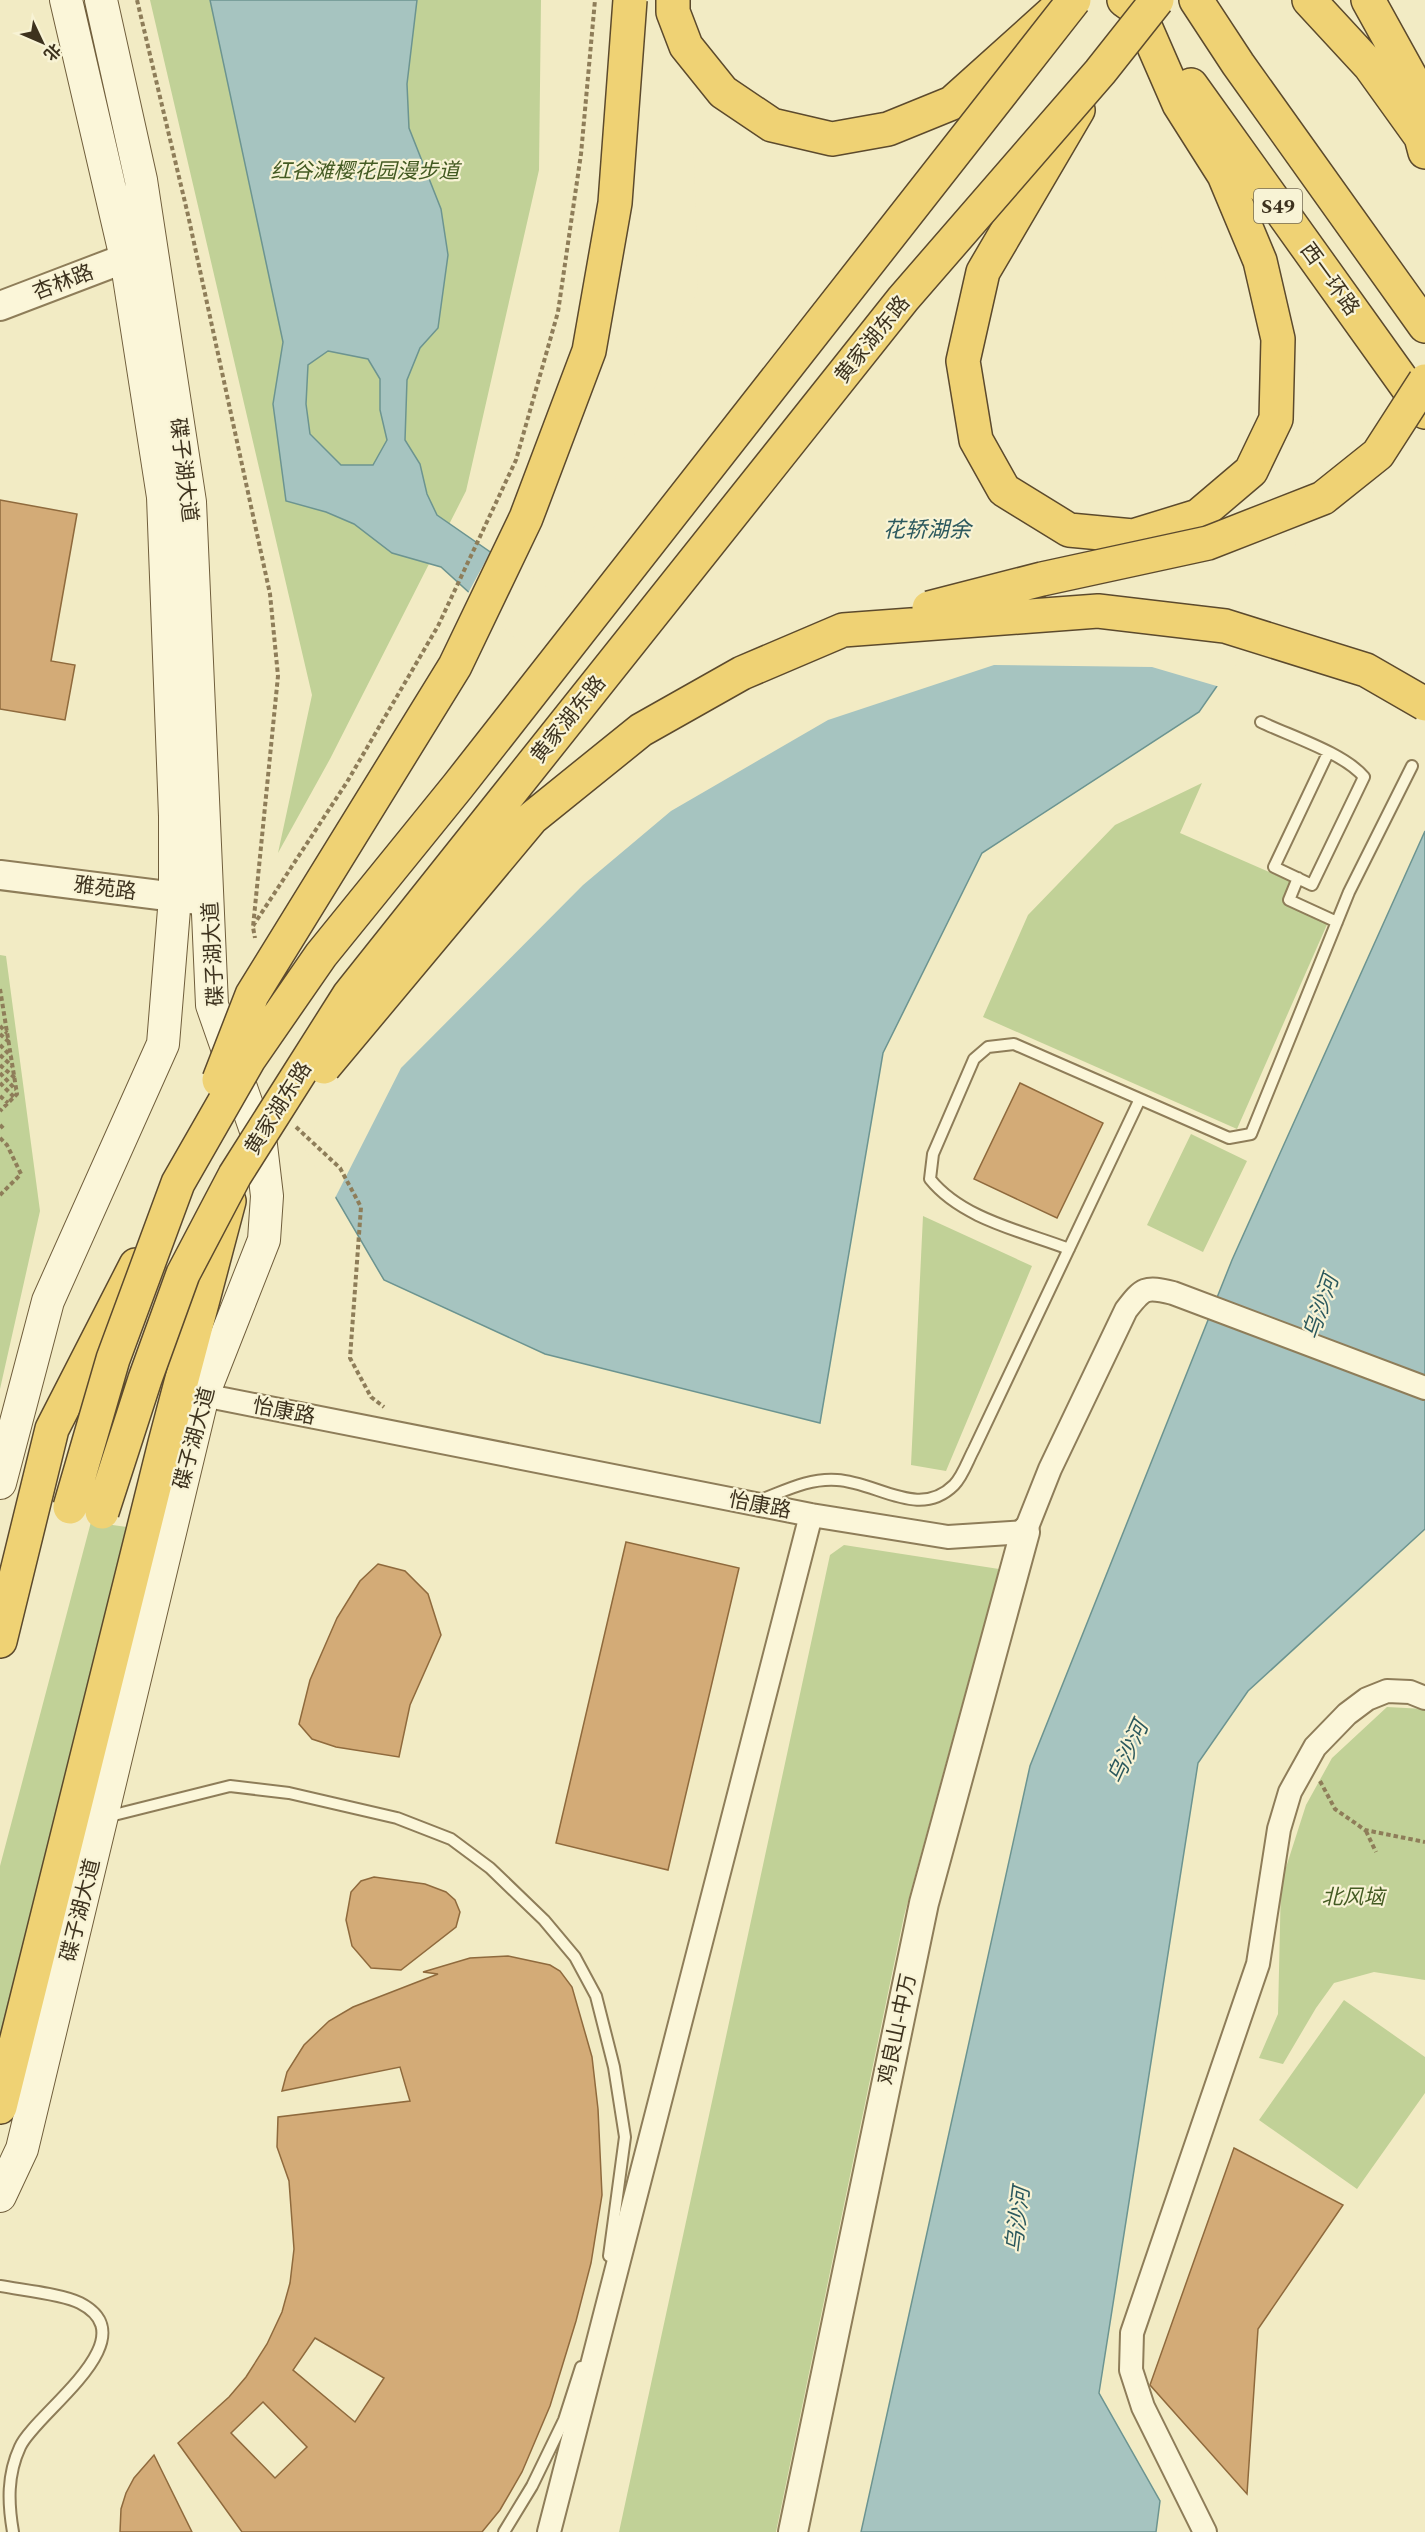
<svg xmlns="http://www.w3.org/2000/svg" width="1425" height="2532" font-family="Spectral,'Noto Sans SC',serif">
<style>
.green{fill:#c1d197}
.water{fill:#a6c4c0;stroke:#6c9490;stroke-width:1.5;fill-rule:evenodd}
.pier{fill:#f2ebc4}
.building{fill:#d3ab77;stroke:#8f6a3d;stroke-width:1.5;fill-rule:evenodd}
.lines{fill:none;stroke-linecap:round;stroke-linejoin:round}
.service-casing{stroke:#8e7d59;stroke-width:14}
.minor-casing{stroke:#8e7d59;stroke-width:26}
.tertiary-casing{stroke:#8e7d59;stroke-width:32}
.secondary-casing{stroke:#705e3c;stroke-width:34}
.trunk-casing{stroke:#5c4a2d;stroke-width:36}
.path{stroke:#8e7d59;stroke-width:4;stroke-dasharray:4.5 3;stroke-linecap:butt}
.service{stroke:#fbf6d9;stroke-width:10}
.minor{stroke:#fbf6d9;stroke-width:22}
.tertiary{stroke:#fbf6d9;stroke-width:28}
.secondary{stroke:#fbf6d9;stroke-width:32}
.trunk{stroke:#efd274;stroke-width:33}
.trunk-bridge-casing{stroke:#5c4a2d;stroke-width:36;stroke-linecap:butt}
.trunk-bridge{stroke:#efd274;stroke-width:33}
.labels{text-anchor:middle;stroke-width:4.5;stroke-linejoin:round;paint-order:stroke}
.shield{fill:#f8f3d5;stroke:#756c55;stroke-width:1.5}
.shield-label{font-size:20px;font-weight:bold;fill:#3d321e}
.park-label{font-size:21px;font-style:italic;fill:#445b23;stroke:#f8f3d5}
.street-label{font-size:21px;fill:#3d321e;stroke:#f8f3d5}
.water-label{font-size:22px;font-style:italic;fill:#2c595e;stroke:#f8f3d5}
</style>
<rect width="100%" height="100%" fill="#f2ebc4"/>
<path class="green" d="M150 0H541L539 170 466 491 330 759 278 853 312 695Z
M1202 783 1180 833 1292 882 1284 901 1329 920 1237 1129 983 1017 1028 915 1115 825Z
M0 955 6 956 40 1211 0 1389Z
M1191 1134 1247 1161 1203 1252 1147 1225Z
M923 1216 1032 1266 946 1471 911 1465Z
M91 1522 134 1528 0 2050V1866Z
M844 1545 999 1569 904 1916 776 2532H619L830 1555Z
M1387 1707 1425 1709V1980L1374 1972 1334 1983 1316 2008 1283 2064 1259 2058 1278 2014 1281 1883 1306 1805 1332 1758Z
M1344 2000 1425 2057V2093L1357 2189 1259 2120Z"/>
<path class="water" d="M210 0H417L407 84 409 128 441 209 448 255 438 328 420 348 407 380 405 440 420 464 427 494 437 515 564 603 1173 353 1283 591 1199 712 982 853 883 1053 820 1423 545 1354 384 1280 308 1150 539 656 441 567 392 553 354 524 326 512 286 501 273 404 283 342ZM328 351 368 359 380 379V410L387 440 373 465H341L310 434 306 404 308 365Z
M1425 831V1529L1248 1691 1198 1763 1099 2393 1160 2501 1156 2532H861L1030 1766 1232 1260Z"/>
<path class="pier" d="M689 0H1019L1157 213 1176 352 1233 390 1302 357 1306 358 1314 449 1286 593 1220 687 1152 667 994 665 828 720 671 811 583 885 401 1068 334 1200 305 1149 536 657 467 595 492 549 563 598 698 289Z"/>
<path class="building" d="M0 500 77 514 51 661 75 665 65 720 0 709Z
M1020 1083 1103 1123 1057 1218 974 1179Z
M626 1542 739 1568 668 1870 556 1843Z
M378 1564 405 1571 428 1594 441 1635 410 1705 399 1757 336 1747 312 1739 299 1724 310 1680 337 1618 360 1581Z
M374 1877 425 1884 446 1892 455 1900 460 1912 456 1927 401 1970 371 1968 352 1946 346 1920 351 1892 361 1881Z
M508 1956 550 1965 560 1971 572 1987 592 2057 598 2109 602 2195 591 2263 576 2321 550 2406 522 2472 500 2510 482 2532H242L178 2443 229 2397 246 2377 267 2344 282 2312 290 2283 294 2249 289 2181 277 2147 278 2117 410 2101 400 2067 282 2091 287 2072 304 2045 329 2021 353 2007 438 1974 423 1972 470 1958ZM315 2338 384 2378 355 2422 293 2370ZM263 2402 307 2447 275 2478 231 2433Z
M1234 2148 1343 2205 1258 2329 1247 2494 1150 2385Z
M154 2455 192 2532H120L121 2509 126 2493 134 2478Z"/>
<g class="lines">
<defs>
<path id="service" d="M1261 722C1290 736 1344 753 1364 777L1312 885 1274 867 1328 753
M1298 878 1289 900 1337 922
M1069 1249C1022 1231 962 1219 930 1179L933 1154 974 1059 988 1047 1014 1044 1229 1138 1251 1134 1349 892 1412 766
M758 1501C785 1491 808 1478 837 1480 877 1482 919 1520 954 1485 963 1476 968 1460 974 1449L1139 1101
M106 1817 230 1786 289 1793 397 1818 451 1839 490 1868 544 1920 575 1957 596 1996 614 2067 625 2137 609 2256
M0 2286C21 2290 63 2294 80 2303 150 2339 35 2413 20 2447 7 2475 8 2503 13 2532
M504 2532 532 2486 564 2420 581 2367"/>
<path id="minor" d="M203 1395 811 1515 948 1537 1025 1532 1050 1469 1126 1310C1143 1288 1145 1286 1173 1293L1425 1388
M549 2532 811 1515
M1205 2532 1143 2407 1131 2370 1132 2333 1258 1964 1279 1829 1290 1792 1315 1747 1347 1714 1367 1699 1387 1691 1410 1692 1425 1698"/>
<path id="tertiary" d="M0 306 126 258
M0 875 199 900
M793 2532 924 1903 1025 1532"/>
<path id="secondary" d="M0 1483 48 1301 163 1044 175 897V816L163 497 126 258 66 0
M0 2196 22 2149 203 1395 264 1240 267 1196 261 1145 212 1005 190 502 141 180 101 0"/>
<path id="trunk" d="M673 0V12L686 46 723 92 772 125 832 139 888 129 952 103 1052 13
M1196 0 1238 64 1425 326
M1309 0 1370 66 1421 137 1425 152
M1368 0 1425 103
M1191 85 1425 412
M1078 110 983 272 963 361 976 440 1004 490 1069 530 1133 536 1198 516 1251 471 1276 419 1278 339 1260 261 1224 175 1179 104 1138 10 1124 0
M0 1641 52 1429 136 1265
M0 2107 165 1443 229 1201"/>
</defs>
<use href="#service" class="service-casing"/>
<use href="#minor" class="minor-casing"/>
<use href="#tertiary" class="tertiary-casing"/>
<use href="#secondary" class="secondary-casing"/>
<use href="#trunk" class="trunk-casing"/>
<path class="path" d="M137 0 188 215 270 594 278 676 253 927 255 938
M253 926 347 782 438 626 516 460 558 312 581 154 595 0
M0 989 17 1094 0 1111
M0 1026 7 1033
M0 1034 9 1042
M0 1045 11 1056
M0 1055 13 1067
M0 1065 15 1078
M0 1073 16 1090
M0 1083 14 1097
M0 1096 8 1103
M0 1125 5 1130
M296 1127 340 1168 361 1207 350 1358 371 1397 384 1407
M0 1138 7 1145 21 1174 0 1195
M1320 1781 1335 1809 1365 1830 1425 1842
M1366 1831 1376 1852"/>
<use href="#service" class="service"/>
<use href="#minor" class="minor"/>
<use href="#tertiary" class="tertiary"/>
<use href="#secondary" class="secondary"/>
<use href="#trunk" class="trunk"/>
<defs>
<path id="trunk-bridge" d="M929 608 1042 579 1208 543 1323 498 1378 454 1425 381
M324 1067 532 818 641 730 742 673 843 630 1098 611 1225 626 1366 670 1425 704
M219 1080 252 995 455 666 526 518 589 351 615 203 630 0
M70 1507 113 1359 178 1183 249 1059 321 955 458 786 1074 0
M102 1512 145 1379 183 1274 235 1175 349 995 903 299 1100 72 1157 0"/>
</defs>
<use href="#trunk-bridge" class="trunk-bridge-casing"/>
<use href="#trunk-bridge" class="trunk-bridge"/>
</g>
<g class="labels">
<rect class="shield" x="1254" y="189" width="48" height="34" rx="4.5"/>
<g class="shield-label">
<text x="1278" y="213">S49</text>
</g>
<g class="park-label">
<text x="365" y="178">红谷滩樱花园漫步道</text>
<text x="1353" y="1904">北风垴</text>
</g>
<g class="street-label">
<text transform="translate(1330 279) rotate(54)" y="7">西一环路</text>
<text transform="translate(63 282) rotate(-21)" y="7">杏林路</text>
<text transform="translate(872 339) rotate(-51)" y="7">黄家湖东路</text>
<text transform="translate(184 470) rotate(83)" y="7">碟子湖大道</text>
<text transform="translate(568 719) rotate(-51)" y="7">黄家湖东路</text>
<text transform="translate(105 888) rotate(7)" y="7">雅苑路</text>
<text transform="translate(213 954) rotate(-93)" y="7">碟子湖大道</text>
<text transform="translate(278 1108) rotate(-58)" y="7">黄家湖东路</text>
<text transform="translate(284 1411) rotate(11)" y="7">怡康路</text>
<text transform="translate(194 1438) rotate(-75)" y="7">碟子湖大道</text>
<text transform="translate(760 1505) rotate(11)" y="7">怡康路</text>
<text transform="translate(80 1910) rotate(-76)" y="7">碟子湖大道</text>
<text transform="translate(897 2029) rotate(-78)" y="7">鸡良山-中万</text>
</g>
<g class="water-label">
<text x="927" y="537">花轿湖余</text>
<text transform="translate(1320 1307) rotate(-71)" y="8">乌沙河</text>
<text transform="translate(1127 1752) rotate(-65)" y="8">乌沙河</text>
<text transform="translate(1017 2220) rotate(-83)" y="8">乌沙河</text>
</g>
</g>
<g transform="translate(42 42) rotate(134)" stroke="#f8f3d5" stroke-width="4.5" paint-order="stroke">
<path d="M0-4.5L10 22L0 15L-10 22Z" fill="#3d321e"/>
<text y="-9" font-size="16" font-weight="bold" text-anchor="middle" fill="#3d321e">北</text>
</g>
</svg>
